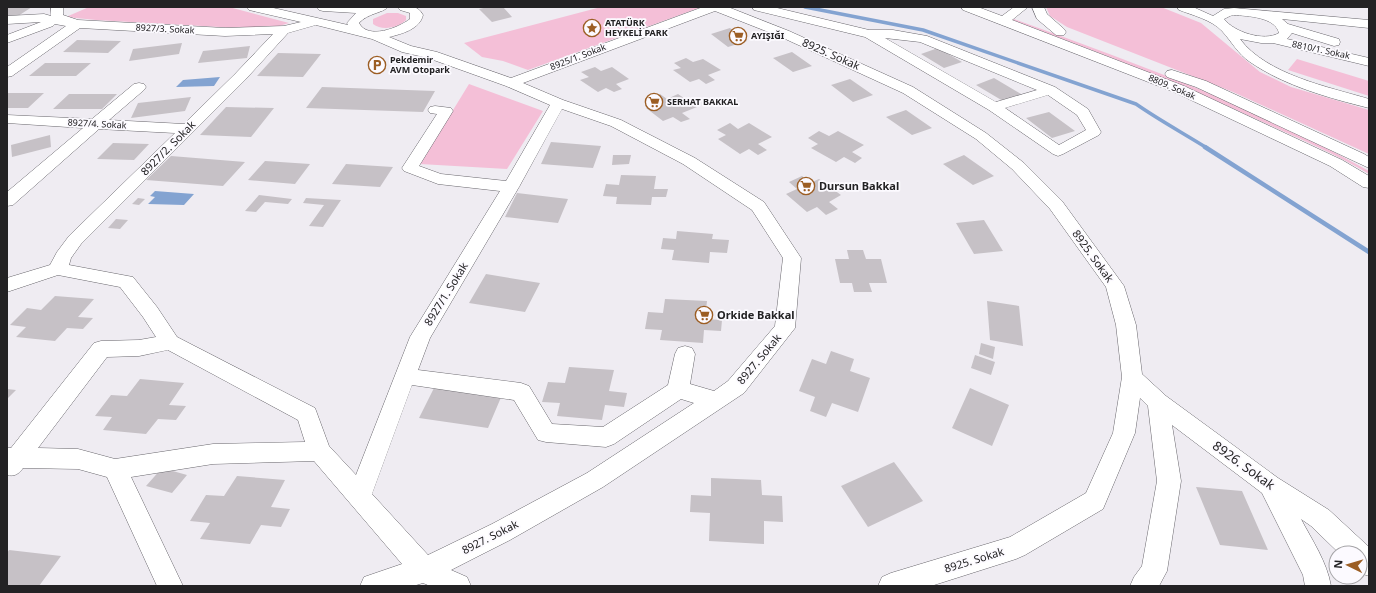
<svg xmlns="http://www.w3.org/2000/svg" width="1376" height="593" font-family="'Noto Sans',sans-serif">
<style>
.green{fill:#f4bfd7}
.water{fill:#83a3d1}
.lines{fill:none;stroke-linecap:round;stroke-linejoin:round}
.stream-far1{stroke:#83a3d1;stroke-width:3.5}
.stream{stroke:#83a3d1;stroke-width:4.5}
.building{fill:#c6c1c6}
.minor-casing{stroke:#69676d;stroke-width:1}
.minor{fill:#fff;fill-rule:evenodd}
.labels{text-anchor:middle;stroke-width:3.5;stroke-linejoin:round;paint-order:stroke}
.far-poi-label{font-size:9px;font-weight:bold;fill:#232224;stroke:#fcfaff;text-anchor:start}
.far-street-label{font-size:9px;fill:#232224;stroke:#fcfaff}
.street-label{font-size:11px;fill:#232224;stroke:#fcfaff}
.poi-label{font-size:11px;font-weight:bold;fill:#232224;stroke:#fcfaff;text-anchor:start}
.near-street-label{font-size:13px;fill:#232224;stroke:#fcfaff}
</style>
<rect width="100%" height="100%" fill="#efecf2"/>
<path class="green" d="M89 7H229L289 23 276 27 255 29 96 20 66 17Z
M601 7 699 8 528 70 503 61 482 57 464 43Z
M1046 7H1161L1201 23 1260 72 1291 87 1369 110V154L1233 92 1067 27 1050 16Z
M387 13H398L406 16V20C398 28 382 31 373 24V19Z
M1014 19C1077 42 1141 65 1204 91 1261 114 1316 142 1369 171V174C1337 155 1300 139 1265 123 1183 85 1098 52 1012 20Z
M1297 59 1369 81V96L1288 70Z
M469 84 543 111 507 169 420 164Z"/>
<path class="water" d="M220 77 214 86 176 87 183 80Z
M155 191 194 194 184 205 148 204 155 197 150 196Z"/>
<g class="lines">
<path class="stream-far1" d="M805 7 923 30 1136 104C1159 120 1183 133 1207 148"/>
<path class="stream" d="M1205 147 1369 252"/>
</g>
<path class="building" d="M7 7H32L18 16H7Z
M488 7H503L512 17 492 22 479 9Z
M730 28 747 41 728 47 711 34Z
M77 40 121 41 108 53 63 52Z
M182 43 179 54 129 61 133 49Z
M250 46 247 58 198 63 203 51Z
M938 48 962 62 944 68 921 54Z
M792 52 812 66 793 72 773 58Z
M278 53 321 54 303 77 257 76Z
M686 58 693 62 703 59 721 70 708 75 715 80 706 84 699 79 690 82 673 70 681 68 674 63Z
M45 63H91L76 76H29Z
M595 67 601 71 612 67 629 79 616 84 622 89 614 92 606 88 598 92 580 80 589 77 581 72Z
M994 78 1021 94 1003 101 976 85Z
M850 79 873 95 853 102 831 85Z
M322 87 435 91 423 112 306 108Z
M7 93H44L28 108H7Z
M69 94H117L102 109H53Z
M660 94 667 99 678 94 697 107 682 113 690 119 681 122 673 117 663 121 646 108 654 104 647 99Z
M191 97 185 111 131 118 138 103Z
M226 107 274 108 251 137 200 135Z
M906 110 932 128 912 135 886 117Z
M1049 112 1075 131 1052 138 1026 118Z
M730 123 738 129 749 123 772 137 758 144 767 150 758 155 749 149 740 154 718 139 726 135 717 130Z
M819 131 829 136 838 131 864 145 852 152 862 158 855 163 844 157 836 162 811 148 818 144 808 138Z
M50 135 51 147 12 157 11 145Z
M551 142 601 146 593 168 541 164Z
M113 143 149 144 134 160 97 159Z
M613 155H631L629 164 612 165Z
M964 155 994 176 973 185 943 164Z
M171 156 245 162 223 186 146 180Z
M265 161 310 164 295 184 248 180Z
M346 164 393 167 380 187 332 184Z
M621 175 656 176 654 189H668L666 197H652L651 205 616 204 617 197 603 196 606 184 619 185Z
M802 176 810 183 819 179 841 195 829 202 838 209 826 215 817 207 807 212 786 194 797 189 789 182Z
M517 193 568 199 558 223 505 217Z
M259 195 292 199 288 204 265 202 256 212 245 211Z
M138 198 145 199 139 205 132 204Z
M306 198 341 200 323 227 309 226 324 205 303 203Z
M116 219 128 220 120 229 108 228Z
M984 220 1003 251 974 254 956 223Z
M677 231 713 234 712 239 729 240 727 253 710 252 709 263 672 260 674 250 661 249 663 238 676 239Z
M847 250H863L866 259H881L887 283H869L872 292H854L852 283H840L835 259H849Z
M486 274 540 283 525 312 469 303Z
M55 296 94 299 78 317 93 318 83 329 67 328 55 341 16 337 26 327 10 325 27 308 41 310Z
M665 299 707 301 705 319 722 320 721 331 704 330 703 343 660 340 662 330 645 329 648 312 663 313Z
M987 301 1019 306 1023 346 990 340Z
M981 343 995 347 993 359 979 354Z
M831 351 854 359 850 371 870 378 858 412 832 403 826 417 810 411 815 397 799 391 812 359 826 364Z
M975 355 995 362 991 375 971 368Z
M569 367 614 370 609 391 627 393 624 407 605 405 602 420 557 416 560 403 542 402 548 382 565 383Z
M140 379 184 383 169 405 186 406 176 420 158 419 146 434 103 430 112 417 95 416 111 395 127 396Z
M435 386 502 395 488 428 419 418Z
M970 388 1009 405 992 446 952 428Z
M7 389 16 390 7 399Z
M894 462 923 501 868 527 841 486Z
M162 468 187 475 172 493 146 486Z
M237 476 285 480 271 507 290 509 281 527 261 525 250 544 200 539 210 523 190 521 206 495 224 496Z
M711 478 761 480 762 495 782 496 783 522 764 521V544L709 541 710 513 690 512 691 495 711 496Z
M1196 487 1242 491 1268 550 1220 545Z
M9 550 61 556 39 586H7V553Z"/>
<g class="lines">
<defs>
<path id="minor" d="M51 7H63V15L78 20 225 28 284 26 301 22 249 10 247 7H269L348 25 347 23 356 13 323 11 319 10 317 7H388C383 13 368 13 359 23 368 40 398 28 410 19V13L400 10 398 7C409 7 417 4 423 15 420 29 402 34 389 37L411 46 437 52 511 78 703 7H728L789 31 913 87 986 133 1024 163 1062 201 1124 286 1136 325 1142 374 1166 396 1278 478 1329 510 1369 547V576L1360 573V553H1339L1311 526 1301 519C1312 540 1327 562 1331 586H1305L1303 575 1262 493 1172 425 1181 481 1167 571 1159 586H1130L1134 577 1142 566 1157 481 1148 406 1140 398 1135 433 1103 509 1025 555 1016 559 931 586H878L882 577 891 573 1010 537 1086 493 1113 433 1122 377 1116 325 1106 287 1050 209 1012 169 976 139 903 93 781 37 715 11 523 83 563 100 621 120 695 158 764 202 801 258 795 328 744 393 603 487 510 540 451 570 467 577 471 586H430L423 583 413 586H360L364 577 402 564 314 461 213 464 131 477 183 586H157L107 477 78 469 23 468C19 474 14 477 7 475V448H11L94 343 101 341 139 340 156 337 143 317 120 287 58 275 7 292V278L50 265 57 252 69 236 175 133 99 129 13 205 7 206V192L83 128 7 123V115L92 119 134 84 139 83 144 84 146 87 144 90 109 120 184 124 235 74 273 34 225 36 80 28 12 76 7 77V67L66 26 55 24 53 26 7 43V35L41 22 7 24V16L44 14 51 16ZM316 25 372 39 402 52 428 58 506 86 550 105 506 181 441 174 419 166 453 111 451 108 435 106 430 107 428 110 430 113 437 114 402 168 404 171 438 184 500 191 410 337 356 475 329 446 315 408 177 337 157 307 133 277 69 265 71 258 81 244 245 80 288 33ZM562 109 611 126 683 164 752 210 783 258 775 326 728 381 714 391 690 384 695 354 692 348 685 346 678 348 675 354 668 385 603 427 552 424 529 386 521 383 418 370 430 338 519 187ZM168 350 298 420 305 442 213 444 115 459 78 449 38 448 107 357 139 356ZM412 385 514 400 538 440 546 442 606 447 614 444 681 399 694 403 587 473 492 524 428 555 372 494Z
M752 7H773L869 30H893L927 36 1055 87 1088 109 1101 132 1099 135 1063 154 1058 156 1053 154 989 110 865 37 754 10ZM885 38 920 42 1037 90 996 102ZM1048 95 1077 115 1086 130 1059 145 1005 108Z
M961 7H978L1002 16 1014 7H1028L1012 20 1184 86 1342 160 1369 176V188L1363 187 1330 166 1174 92 963 10Z
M1032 7H1044L1047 14 1064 29 1066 32 1064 35H1056L1037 19Z
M1177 7H1193L1213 16 1224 9 1234 8 1369 20V28L1282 19 1288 24 1339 39 1340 42 1339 45 1334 46 1292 33 1287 39 1369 58V66L1273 43H1261L1240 39C1267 75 1329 87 1369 99V108C1329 98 1285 86 1250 62 1238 54 1232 42 1222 31 1212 20 1192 15 1179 10ZM1234 15C1248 16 1275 17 1279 33 1264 42 1234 32 1224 19L1230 16Z
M1172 70 1206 81 1364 154 1369 157V168L1196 87 1167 77 1165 74 1167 71Z"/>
</defs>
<use href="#minor" class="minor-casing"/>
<use href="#minor" class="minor"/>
</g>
<defs>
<symbol id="sight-ring" viewBox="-11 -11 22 22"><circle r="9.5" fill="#fcfaff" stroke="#9c5e24" stroke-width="1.5"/><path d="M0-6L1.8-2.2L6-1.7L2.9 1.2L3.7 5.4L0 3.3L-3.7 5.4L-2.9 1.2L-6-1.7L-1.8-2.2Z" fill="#9c5e24"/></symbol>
<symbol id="supermarket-ring" viewBox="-11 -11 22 22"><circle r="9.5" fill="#fcfaff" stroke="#9c5e24" stroke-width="1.5"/><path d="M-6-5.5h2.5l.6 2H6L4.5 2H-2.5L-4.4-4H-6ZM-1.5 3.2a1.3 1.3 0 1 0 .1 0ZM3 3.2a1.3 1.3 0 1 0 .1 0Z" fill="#9c5e24"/></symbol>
<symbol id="parking-ring" viewBox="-11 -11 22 22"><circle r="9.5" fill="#fcfaff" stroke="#9c5e24" stroke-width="1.5"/><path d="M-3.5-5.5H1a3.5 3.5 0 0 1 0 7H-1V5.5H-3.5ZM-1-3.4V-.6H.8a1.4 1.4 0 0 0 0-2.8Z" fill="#9c5e24"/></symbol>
</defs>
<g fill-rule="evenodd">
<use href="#sight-ring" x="582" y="18" width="20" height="20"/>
<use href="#supermarket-ring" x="728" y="26" width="20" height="20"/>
<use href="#parking-ring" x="367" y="55" width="20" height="20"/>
<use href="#supermarket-ring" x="644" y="92" width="20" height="20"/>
<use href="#supermarket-ring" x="796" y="176" width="20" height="20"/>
<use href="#supermarket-ring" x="694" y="305" width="20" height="20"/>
</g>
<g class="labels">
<g class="far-poi-label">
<text x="605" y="26">ATATÜRK<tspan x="605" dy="10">HEYKELİ PARK</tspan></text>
<text x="751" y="39">AYIŞIĞI</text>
<text x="390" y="63">Pekdemir<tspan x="390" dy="10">AVM Otopark</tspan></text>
<text x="667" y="105">SERHAT BAKKAL</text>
</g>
<g class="far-street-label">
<text transform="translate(165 29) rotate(3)" y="3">8927/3. Sokak</text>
<text transform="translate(1321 50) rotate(12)" y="3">8810/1. Sokak</text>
<text transform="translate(578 57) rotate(-21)" y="3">8925/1. Sokak</text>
<text transform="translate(1172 87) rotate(23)" y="3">8809. Sokak</text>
<text transform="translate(97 124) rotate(3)" y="3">8927/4. Sokak</text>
</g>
<g class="street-label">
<text transform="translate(831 54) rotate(24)" y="4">8925. Sokak</text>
<text transform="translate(168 148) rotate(-45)" y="4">8927/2. Sokak</text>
<text transform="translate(1093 256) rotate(54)" y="4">8925. Sokak</text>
<text transform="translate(446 294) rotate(-58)" y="4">8927/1. Sokak</text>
<text transform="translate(759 359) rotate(-50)" y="4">8927. Sokak</text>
<text transform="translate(490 537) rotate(-27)" y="4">8927. Sokak</text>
<text transform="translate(974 560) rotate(-17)" y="4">8925. Sokak</text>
</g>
<g class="poi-label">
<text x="819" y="190">Dursun Bakkal</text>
<text x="717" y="319">Orkide Bakkal</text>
</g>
<g class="near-street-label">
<text transform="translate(1244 465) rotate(36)" y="5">8926. Sokak</text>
</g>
</g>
<rect width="1376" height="593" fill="none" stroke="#232224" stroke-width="16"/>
<g transform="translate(1348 565) rotate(275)"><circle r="19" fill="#fcfaff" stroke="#a5a4a7"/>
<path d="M0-3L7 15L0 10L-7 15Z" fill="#9c5e24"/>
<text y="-6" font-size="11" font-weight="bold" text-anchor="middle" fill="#232224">N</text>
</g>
</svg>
